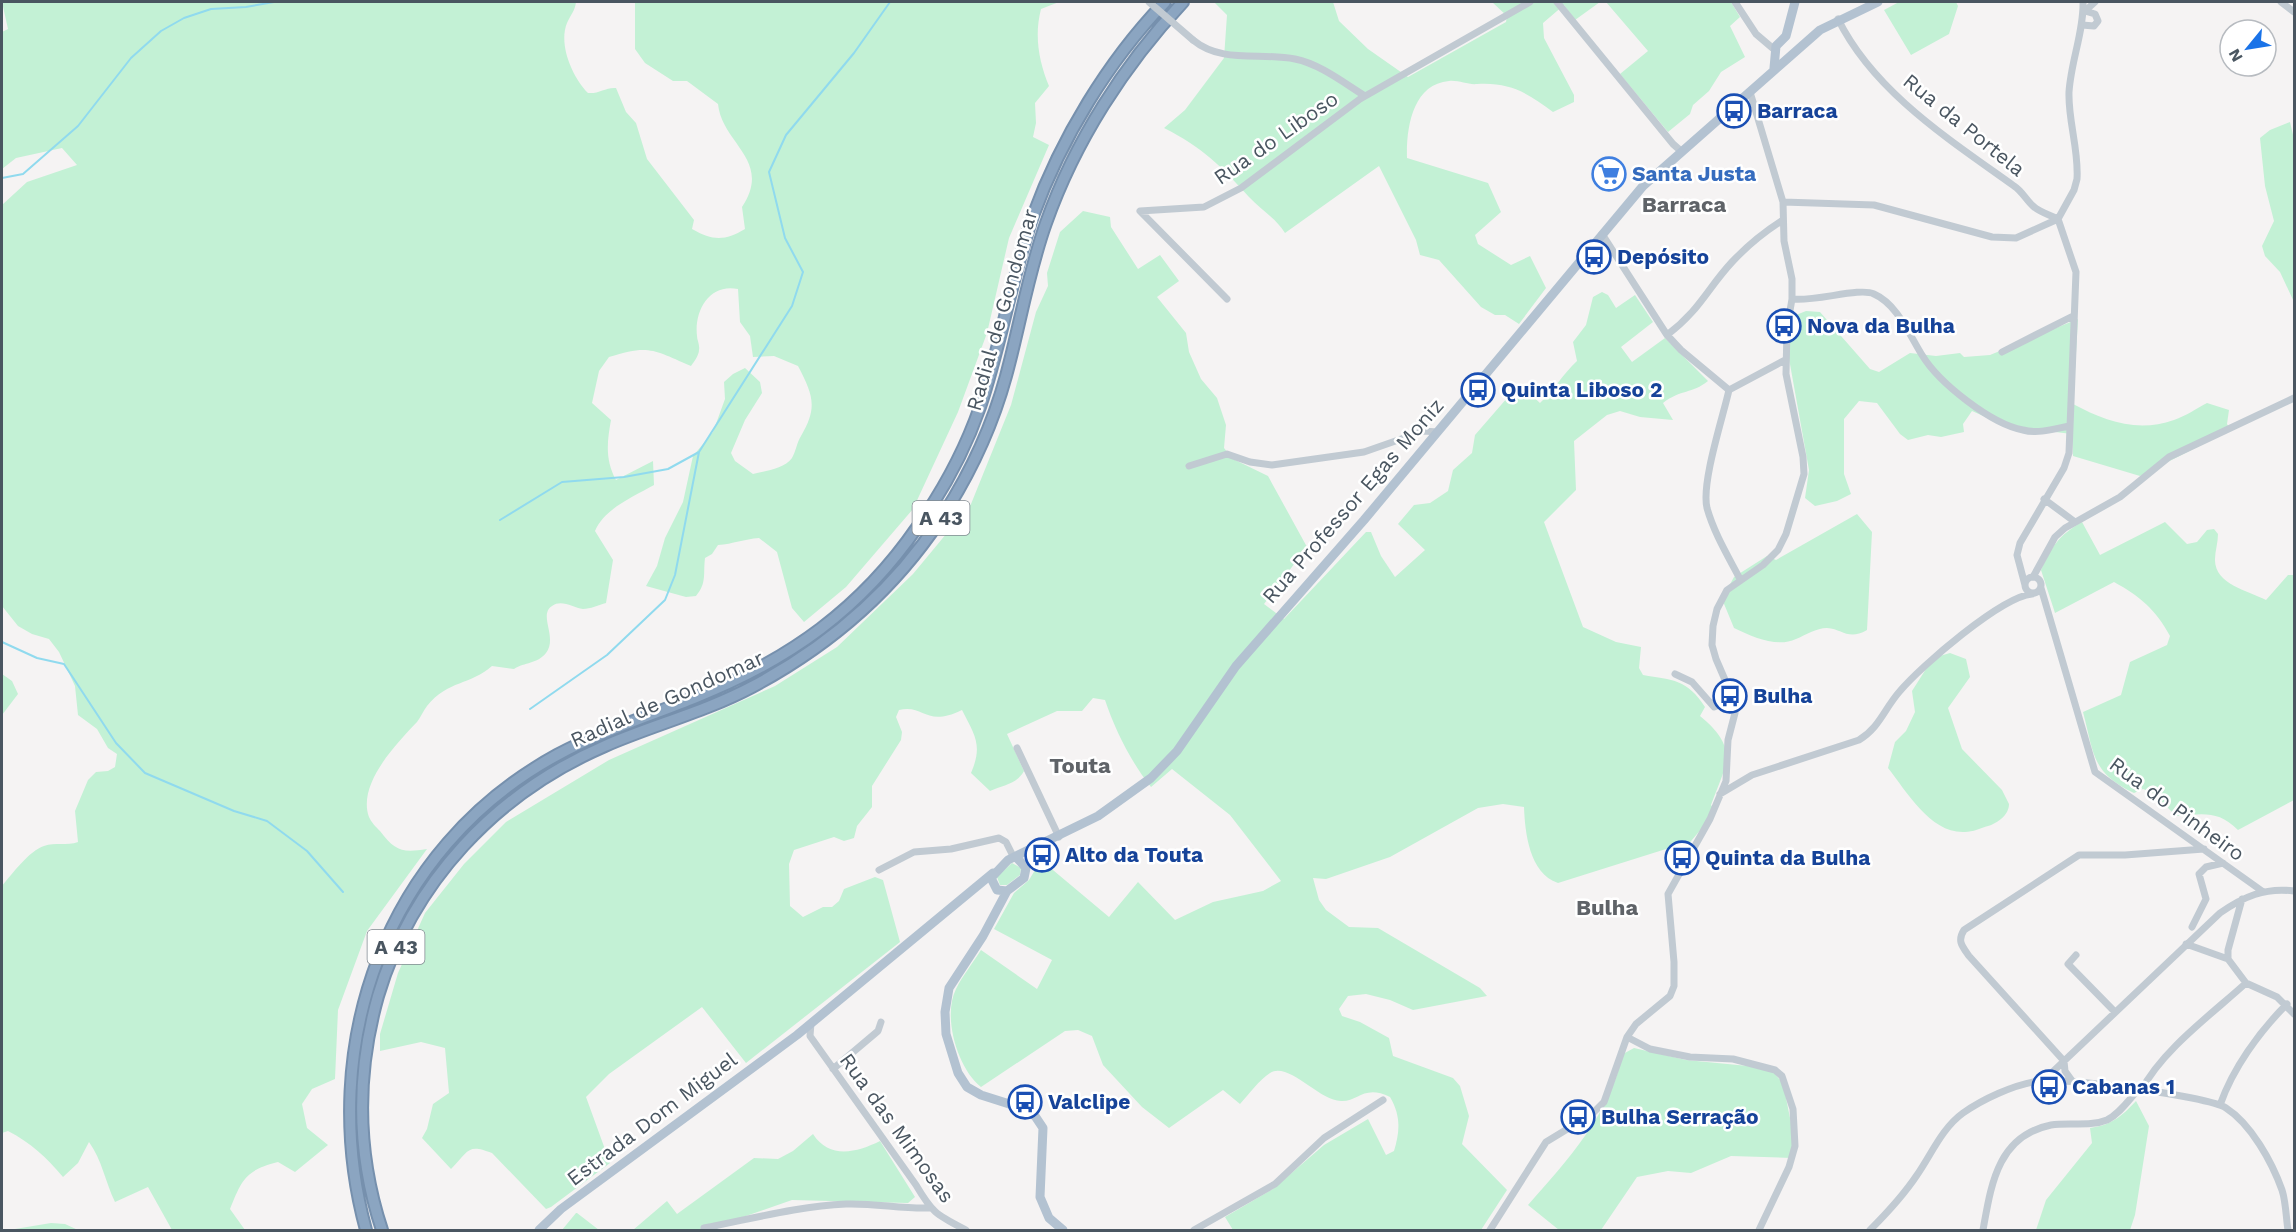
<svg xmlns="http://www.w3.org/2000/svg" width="2296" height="1232" font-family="'Work Sans',sans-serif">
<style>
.green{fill:#c3f1d5}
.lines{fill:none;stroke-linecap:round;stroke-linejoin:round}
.stream{stroke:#90daee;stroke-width:2}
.highway-casing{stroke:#7690ad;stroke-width:14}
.minor{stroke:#c1cad2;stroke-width:7}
.major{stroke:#b3c2d1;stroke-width:9}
.highway{stroke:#8ba5c1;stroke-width:10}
.minor-bridge{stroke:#c1cad2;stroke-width:7}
.labels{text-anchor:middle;stroke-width:5;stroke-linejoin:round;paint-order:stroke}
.shield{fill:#fff;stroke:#808990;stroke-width:1.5}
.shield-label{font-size:20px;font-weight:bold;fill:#4a5661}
.transit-label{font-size:21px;font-weight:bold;fill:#164399;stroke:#fff;text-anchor:start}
.street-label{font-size:21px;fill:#4a5661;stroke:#fff}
.shop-label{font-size:21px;font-weight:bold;fill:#366cbe;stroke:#fff;text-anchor:start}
.neighbourhood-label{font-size:22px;font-weight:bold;fill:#5f6368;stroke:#fff}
</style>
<rect width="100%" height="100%" fill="#f5f3f3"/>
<path class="green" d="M2 2H576C575 11 571 14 567 23 558 45 573 78 588 93 599 94 606 87 616 88L626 112 636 123 647 159 694 220 692 229C713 241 725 241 745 229L742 207C773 160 722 144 718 104L687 81H673L645 63 635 49V2H1059L1041 9C1034 36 1039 62 1049 86L1035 103 1036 123 1033 137 1049 145 1009 238 987 333 958 412 913 509 846 587 804 622 792 608 777 552 759 538C744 539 733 544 718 545L712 554 705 558C703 574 707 583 696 596L686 597 646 586 657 566 665 538 683 502 693 456 713 432 725 399 724 382 733 374 745 368 760 382 762 393 745 420 731 453 735 461 753 474C765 471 784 469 792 458 796 451 797 442 801 436 818 407 813 395 798 366L774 356 753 357 750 336 740 322 738 289C710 283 694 310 697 336 697 340 700 345 699 350 699 355 694 362 691 366 654 350 649 344 609 357L599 371 592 403 611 420C607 442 605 460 616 480L653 461 654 485C633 497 605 508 595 531L613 560 606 603C599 605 590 609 583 609 573 608 562 599 552 606 538 615 558 637 546 653 537 664 525 662 514 669L492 666C471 685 448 680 427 706 423 711 421 717 417 722 397 743 357 784 369 817 371 822 376 827 380 831 395 851 402 853 427 849L367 931 338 1010 335 1079 312 1089 302 1104 307 1128 328 1145 295 1172 278 1162C246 1170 242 1179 230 1209L245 1230H172L148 1187 115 1202C105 1181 102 1160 89 1142L78 1163 63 1177C46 1157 31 1143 8 1131L2 1133V886C11 875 30 850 44 846 55 842 67 846 78 842L75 811 88 780 96 772 108 771 115 767 117 754 108 748 97 729 78 715 75 686 59 652 49 639 32 634 18 626 2 606V205L27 182 77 165 62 148 16 158 2 169V32L8 29Z
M1214 2H1333L1339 21 1368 49 1408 77 1506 22 1507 16 1492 2H1600L1575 20 1564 5 1543 23 1544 38 1574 95V102L1553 112C1528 93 1510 82 1477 84 1468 85 1459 80 1449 81 1413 84 1406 127 1407 158L1488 183 1501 212 1475 235 1478 244 1511 265 1530 256 1546 288 1519 324 1505 315H1495L1481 307 1439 260 1420 255 1416 240 1379 166 1285 233C1276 218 1261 210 1249 197 1221 166 1202 147 1164 128L1185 110 1224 58 1227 15Z
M1606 2H1731L1740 17 1730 26 1745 57 1721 72 1709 91 1693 105 1690 114 1668 132 1620 74 1648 51Z
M1899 2H1956L1958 6 1949 34 1911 55 1884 10Z
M2290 122 2294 139V302L2280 272 2265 256 2262 246 2274 221 2265 186 2260 138 2270 130Z
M1083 211 1110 217 1111 227 1138 269 1160 255 1179 281 1157 297 1186 333 1189 352 1201 379 1217 398 1226 425 1224 448 1233 459 1268 476 1307 547 1264 604 1284 619 1366 532H1371L1381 556 1395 577 1425 550 1398 524 1414 505 1430 503 1448 491 1453 470 1472 453 1475 435 1514 390 1527 391 1540 403C1554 390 1563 374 1577 361L1573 342 1586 325 1593 297 1602 292 1608 295 1616 308 1635 295 1653 322 1621 347 1632 362 1665 338 1708 381C1692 394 1681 389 1663 403L1673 420 1640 417 1620 411 1607 415 1574 441 1576 490 1544 522 1583 627 1616 642 1641 647 1639 668 1643 675C1673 680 1687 679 1705 707L1700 716C1740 749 1726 764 1711 805L1716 812 1714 814 1680 854 1666 849 1558 883C1529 873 1525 832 1524 807L1503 804 1478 808 1390 857 1326 879 1313 878 1319 900 1326 910 1349 927 1378 928 1480 988 1487 996 1413 1010 1390 1000 1366 994 1348 996 1339 1009 1342 1016 1360 1022 1389 1038 1393 1056 1453 1078 1460 1086 1469 1116 1462 1144 1507 1190 1481 1230H1233L1225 1217 1273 1189 1324 1145 1368 1119 1386 1155 1394 1151C1400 1131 1401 1116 1390 1097 1364 1084 1358 1102 1341 1101 1318 1100 1288 1061 1270 1073 1259 1080 1249 1094 1240 1104L1223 1090 1169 1128 1142 1107 1103 1065 1092 1036 1078 1030 1065 1031 981 1087C958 1069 942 1017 956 989 963 975 973 963 981 950L1037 989 1052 960 994 929 1014 893 1029 880 1041 860 1109 917 1138 882 1175 920 1213 902 1263 891 1281 881 1230 815 1172 769 1151 787C1131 762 1115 730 1105 700L1093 698 1082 711H1057L1007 734 1024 771C1017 784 1003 785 990 791L971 773C983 745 975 736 962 710 925 728 925 704 899 710L896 717 902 732 901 740 872 786V807L857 826 854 838 844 841 834 837 794 850 789 864 790 906 803 917 823 907H832L839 901 844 889 875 877 883 880 900 942 746 1063 702 1007 609 1074 586 1097 610 1163 551 1207 546 1209 492 1153C467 1143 469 1151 451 1169L422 1138 427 1129 433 1104 449 1093 445 1048 421 1042 380 1051V1034L398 973 425 913 464 864 506 822 609 760 775 686 837 647 913 574 971 504 1011 405 1036 312 1048 286 1047 273 1060 232Z
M1806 311 1820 312 1870 369 1879 372 1910 353 1936 356 1960 353 1964 357 1990 355 2078 319 2073 404C2105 421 2137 433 2174 420 2186 416 2197 408 2207 403L2229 410 2227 424 2231 430 2140 476 2073 456 2072 434 2006 426 1972 411 1963 424 1964 432 1941 437 1928 435 1908 440 1900 434 1877 403 1859 401 1844 419V474L1851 494 1837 501 1815 506 1805 498 1809 470 1788 353V338L1791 323 1796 315Z
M1857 514 1872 532 1867 630C1848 641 1843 629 1827 628 1816 628 1806 635 1796 639 1777 648 1753 637 1734 628L1722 599 1734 577 1767 556 1776 560Z
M2082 522 2100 555 2165 522 2187 544 2197 542 2207 530 2214 529 2218 534C2218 543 2215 551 2215 559 2214 584 2248 591 2266 600L2288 575H2294V800L2238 830C2218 810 2203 814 2176 816L2152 792 2143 789 2134 793C2091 773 2094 753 2083 712L2121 695 2130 662 2167 645 2170 636C2156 610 2140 596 2114 582L2055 613 2041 570C2053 545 2058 536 2082 522Z
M1950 653 1966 659 1970 677 1948 708 1962 749 2002 790 2009 804C2009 815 1998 823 1988 826 1981 828 1973 832 1965 832 1931 834 1907 792 1888 768L1895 742 1906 731 1915 712 1912 691 1933 658Z
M2 674 12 681 18 694 2 715Z
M1012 863 1021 868 1020 875 1007 885H1000L997 877Z
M1634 1048 1686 1060 1748 1066 1773 1072 1783 1083 1796 1148 1792 1158 1731 1156 1691 1173 1668 1171 1637 1177 1601 1230H1559L1528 1205C1568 1160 1609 1115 1623 1054Z
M2136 1101 2149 1126 2135 1215 2130 1230H2036L2046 1200 2092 1143 2090 1128C2112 1125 2122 1116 2136 1101Z
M813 1134C829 1159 856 1153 880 1141L915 1197 908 1203 792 1200 717 1226 718 1230H633L667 1201 677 1214 754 1158 778 1159 793 1151Z
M576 1213H577L599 1230H562Z
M51 1223 65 1224 78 1230H9Z"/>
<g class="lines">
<path class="stream" d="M2 178 23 174 78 126 131 58 161 31 184 18 211 9 246 7 274 2
M500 520 562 482 624 477 668 469 699 452
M2 642 37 658 64 664 116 743 145 773 234 811 267 821 307 851 343 892
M530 709 607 655 665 600 675 575 699 452 792 306 803 272 785 238 769 172 786 135 854 53 890 2"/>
<defs>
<path id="highway" d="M366 1230C316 1046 385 849 557 755 601 731 649 716 696 697 789 660 861 609 918 526 944 489 965 450 980 407 1001 345 1011 279 1033 216 1061 139 1108 61 1165 2
M382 1230C357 1154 356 1074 378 996 412 882 496 793 605 746 653 725 705 712 752 687 827 647 892 592 940 520 969 476 992 427 1006 376 1020 325 1028 273 1046 223 1075 141 1124 65 1183 2"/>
</defs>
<use href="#highway" class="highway-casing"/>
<path class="minor" d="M1557 2 1673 144 1681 151
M1735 2 1756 34 1776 51
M2281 2 2294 12
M2085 11 2095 2
M1838 19C1874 92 1950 140 2014 186 2022 191 2026 200 2033 206 2039 212 2050 215 2058 219
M2082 25 2094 26 2098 21 2095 14 2085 11
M1193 40C1222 64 1260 52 1295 59 1320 64 1344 83 1365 96
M1783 202 1874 205 1992 237 2016 238 2058 219
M2058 219 2074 190 2077 179C2079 150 2068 121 2069 92 2071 61 2084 31 2083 2
M1602 234 1667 335 1681 350 1729 390
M1227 299 1140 211 1204 207 1241 188 1360 99 1530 2
M1792 299C1815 302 1860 287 1874 294 1897 304 1909 334 1922 355 1939 383 1991 424 2023 430 2038 434 2054 429 2069 426
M1667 335C1700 310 1707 289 1732 262 1748 245 1764 232 1783 220
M2002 352 2073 316
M1189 466 1227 454 1250 462 1272 465 1364 452 1424 431 1437 432
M2044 499 2075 522
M2025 585a8 8 0 1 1 16 0a8 8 0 1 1-16 0Z
M2033 577 2055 537 2065 528 2120 497 2169 457 2294 398
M1740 579C1728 556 1714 533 1707 508 1701 483 1723 417 1729 390L1785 360
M2025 585 2017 555 2020 543 2064 468 2069 453 2076 272 2058 219
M2041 588 2095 772 2262 891
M1675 674 1692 682 1714 707 1733 699
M1017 748 1059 837
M1720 794 1752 775 1859 740C1880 727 1884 709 1900 691 1921 666 2001 597 2032 594
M879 870 914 852 951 849 999 838 1006 842 1014 858
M2242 899 2228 950V959L2246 983 2277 997 2294 1014
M2192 927 2206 899 2199 874 2206 867 2223 863
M2186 944 2228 959
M2076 955 2068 964 2115 1012
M811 1023 810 1036 916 1185C933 1214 937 1215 966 1230
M1627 1037 1650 1049 1690 1057 1733 1059 1775 1070 1782 1076 1793 1109 1795 1146 1789 1167 1759 1230
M833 1069 878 1031 881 1022
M2043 1081 2220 913C2243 897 2265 887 2294 891
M2073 1082 2065 1071 2064 1061 1969 956C1962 946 1957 941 1964 930L2079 855H2125L2204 849
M2141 1091C2162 1050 2212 1014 2246 983
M2220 1105C2233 1068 2259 1032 2287 1004
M704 1228C751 1219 799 1206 846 1204 875 1203 901 1209 929 1208
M1194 1230 1275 1184 1324 1138 1383 1100
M1490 1230 1546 1142 1592 1114 1604 1102 1627 1037 1636 1024 1670 996 1674 986V962L1668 894 1710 819 1726 781 1728 740 1735 713V703L1716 659 1712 645 1713 626 1717 609 1727 590 1763 565 1778 550 1786 534 1804 474 1803 457 1786 374 1787 328 1792 299V279L1784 241 1783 202 1750 92
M1870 1230C1887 1213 1903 1196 1917 1175 1931 1155 1942 1128 1963 1113 1983 1099 2013 1085 2038 1081 2062 1077 2207 1096 2226 1108 2251 1124 2272 1162 2282 1190 2286 1202 2286 1218 2288 1230
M1983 1230C1991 1186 1997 1136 2051 1125 2069 1122 2090 1127 2107 1120 2119 1114 2128 1101 2137 1091"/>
<path class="major" d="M1774 68 1776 46 1786 36 1795 2
M1017 858 1026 868 1024 878 1007 891 997 890 991 878 1008 860 1098 816 1151 778 1177 751 1236 666 1364 520 1643 186 1820 30 1878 2
M1007 891 983 936 949 988 945 1012 946 1034 958 1073 967 1087 981 1095 1022 1108 1035 1116 1043 1128 1040 1197 1049 1218 1063 1230
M539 1230 561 1209 797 1035 993 873"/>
<use href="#highway" class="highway"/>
<path class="minor-bridge" d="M1149 2 1193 40"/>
</g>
<defs>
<symbol id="bus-ring" viewBox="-11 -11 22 22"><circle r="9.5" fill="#fff" stroke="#1a4fb4" stroke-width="1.5"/><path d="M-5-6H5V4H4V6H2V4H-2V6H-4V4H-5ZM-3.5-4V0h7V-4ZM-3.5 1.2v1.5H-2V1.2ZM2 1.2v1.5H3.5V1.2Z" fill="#1a4fb4"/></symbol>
<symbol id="supermarket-ring" viewBox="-11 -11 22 22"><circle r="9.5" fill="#fff" stroke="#3f7fe0" stroke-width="1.5"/><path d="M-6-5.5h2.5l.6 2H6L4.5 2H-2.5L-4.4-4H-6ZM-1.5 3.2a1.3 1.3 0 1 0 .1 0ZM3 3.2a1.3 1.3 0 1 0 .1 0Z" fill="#3f7fe0"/></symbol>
</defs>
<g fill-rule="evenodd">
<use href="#bus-ring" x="1715" y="92" width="38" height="38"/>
<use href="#supermarket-ring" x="1590" y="155" width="38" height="38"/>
<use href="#bus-ring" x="1575" y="238" width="38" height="38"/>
<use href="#bus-ring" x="1765" y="307" width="38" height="38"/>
<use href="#bus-ring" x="1459" y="371" width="38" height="38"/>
<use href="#bus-ring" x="1711" y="677" width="38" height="38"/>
<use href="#bus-ring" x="1023" y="836" width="38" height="38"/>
<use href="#bus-ring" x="1663" y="839" width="38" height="38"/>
<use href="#bus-ring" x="2030" y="1068" width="38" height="38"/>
<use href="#bus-ring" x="1006" y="1083" width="38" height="38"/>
<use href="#bus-ring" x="1559" y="1098" width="38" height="38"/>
</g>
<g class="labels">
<g class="shield">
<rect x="912.5" y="501" width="57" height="34" rx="4.5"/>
<rect x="367.5" y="930" width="57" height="34" rx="4.5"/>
</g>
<g class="shield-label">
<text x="941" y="525">A 43</text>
<text x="396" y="954">A 43</text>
</g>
<g class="transit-label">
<text x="1757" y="118">Barraca</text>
<text x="1617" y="264">Depósito</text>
<text x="1807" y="333">Nova da Bulha</text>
<text x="1501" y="397">Quinta Liboso 2</text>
<text x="1753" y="703">Bulha</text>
<text x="1065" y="862">Alto da Touta</text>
<text x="1705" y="865">Quinta da Bulha</text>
<text x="2072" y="1094">Cabanas 1</text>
<text x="1048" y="1109">Valclipe</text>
<text x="1601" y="1124">Bulha Serração</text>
</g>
<g class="street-label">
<text transform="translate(1964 125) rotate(39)" y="7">Rua da Portela</text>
<text transform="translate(1276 138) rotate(-35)" y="7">Rua do Liboso</text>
<text transform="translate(1002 310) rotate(-74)" y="7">Radial de Gondomar</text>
<text transform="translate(1353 501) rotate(-49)" y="7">Rua Professor Egas Moniz</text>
<text transform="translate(667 699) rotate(-24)" y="7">Radial de Gondomar</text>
<text transform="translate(2177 809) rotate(36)" y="7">Rua do Pinheiro</text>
<text transform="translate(652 1119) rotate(-37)" y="7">Estrada Dom Miguel</text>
<text transform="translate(897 1128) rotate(54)" y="7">Rua das Mimosas</text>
</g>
<g class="shop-label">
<text x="1632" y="181">Santa Justa</text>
</g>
<g class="neighbourhood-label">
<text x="1684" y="212">Barraca</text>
<text x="1080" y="773">Touta</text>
<text x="1607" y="915">Bulha</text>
</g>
</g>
<rect width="2296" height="1232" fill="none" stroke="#4a5661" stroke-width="6"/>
<g transform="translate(2248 48) rotate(240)"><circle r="28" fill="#ffffff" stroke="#b7bbc0" stroke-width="1.5"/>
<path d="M0-4.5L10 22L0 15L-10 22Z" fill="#1a73e8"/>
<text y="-9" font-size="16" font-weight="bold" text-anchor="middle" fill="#4a5661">N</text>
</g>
</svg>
